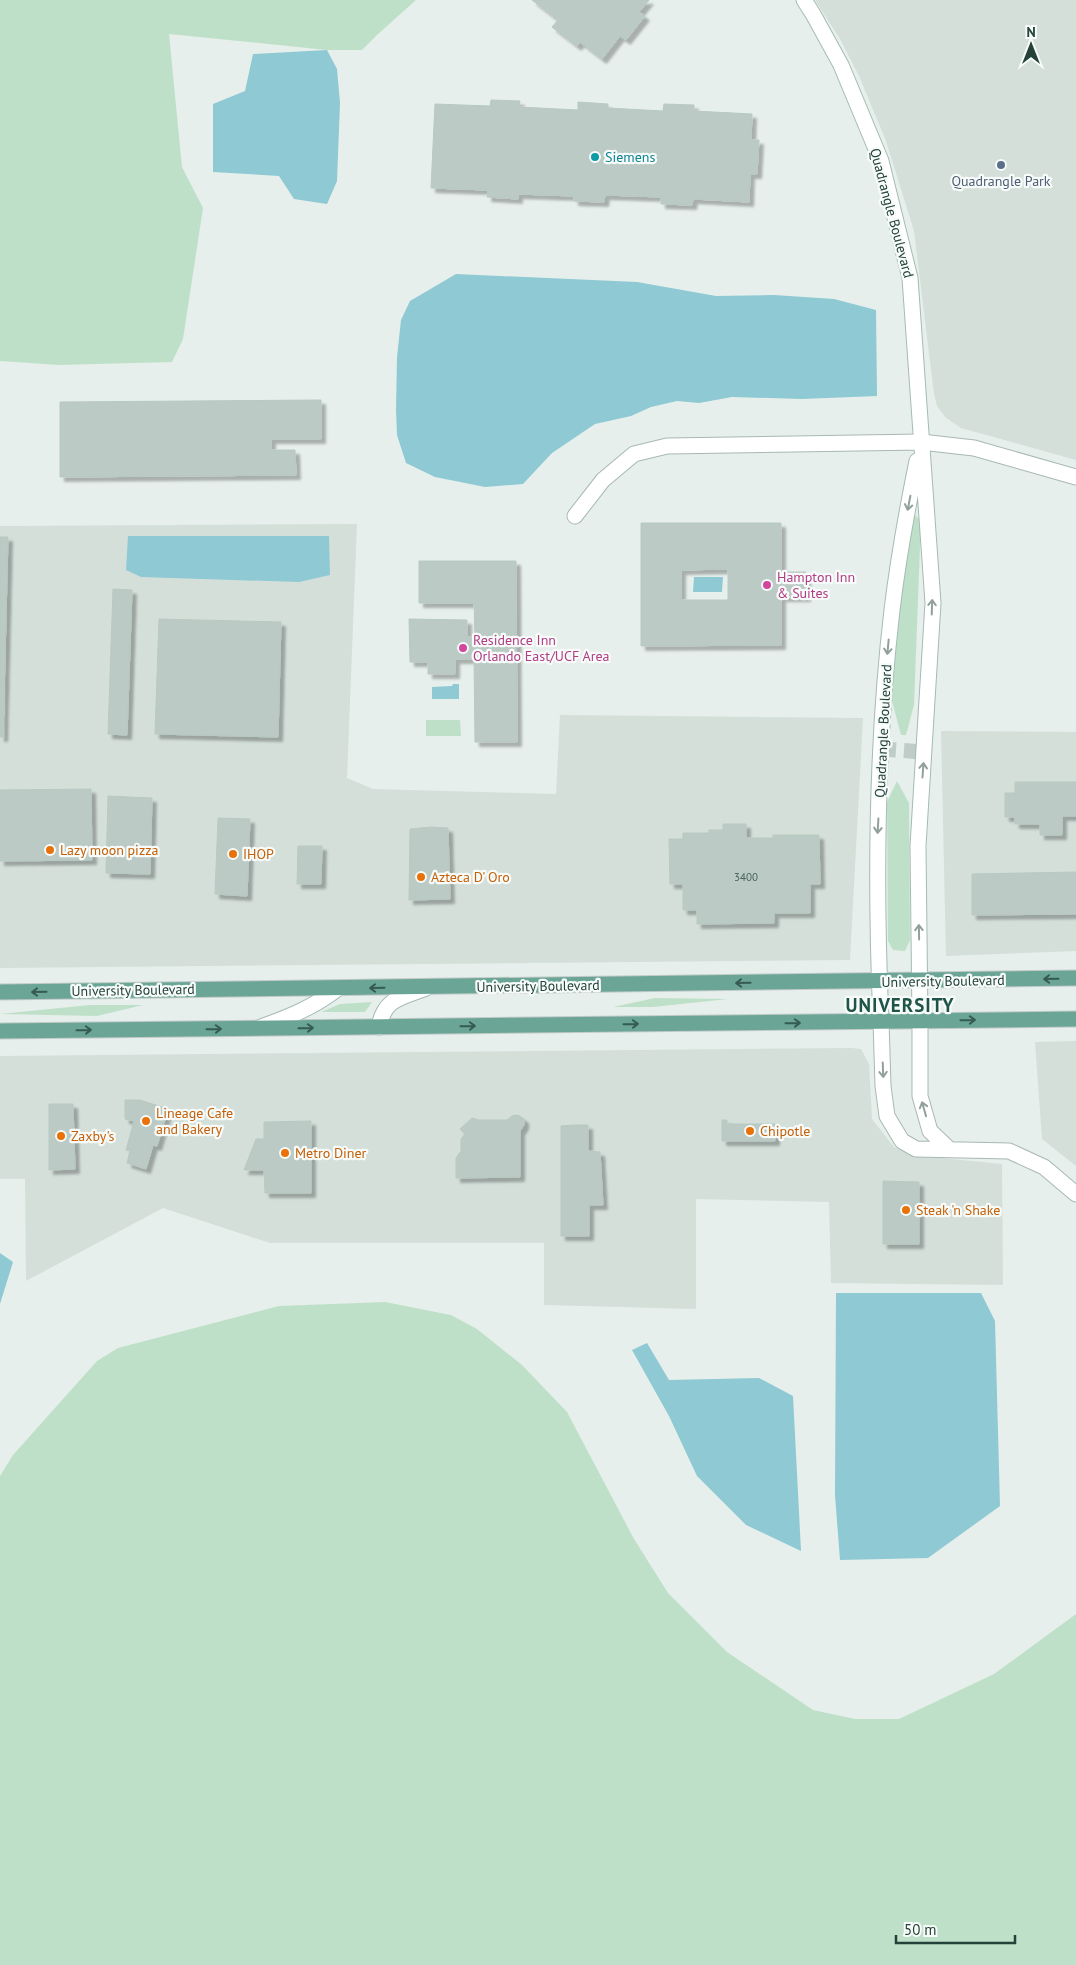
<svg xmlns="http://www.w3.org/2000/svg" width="1076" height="1965" font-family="'PT Sans',sans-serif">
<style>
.built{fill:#d4dfda}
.green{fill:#bfe0c8}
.water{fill:#8ec9d4}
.building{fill:#bbcac4;stroke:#b8c9c2;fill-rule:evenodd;filter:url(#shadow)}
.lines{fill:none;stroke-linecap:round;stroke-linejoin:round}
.secondary-tunnel{stroke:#bfccc8;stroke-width:15;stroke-dasharray:15 8;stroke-linecap:butt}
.street-casing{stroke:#a8b8b2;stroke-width:17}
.secondary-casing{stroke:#a4bbb3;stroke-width:17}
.primary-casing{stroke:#c2cac8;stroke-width:17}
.street{stroke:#fff;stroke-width:15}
.secondary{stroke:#fff;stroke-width:15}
.primary{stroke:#6aa596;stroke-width:15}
.oneway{stroke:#92a09c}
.oneway2{stroke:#365b51}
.culture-dot{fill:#0f9aa8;stroke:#f7fbf9;stroke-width:2}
.service-dot{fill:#5c6f8a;stroke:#f7fbf9;stroke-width:2}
.hotel-dot{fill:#d1479c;stroke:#f7fbf9;stroke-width:2}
.food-dot{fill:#e8710a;stroke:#f7fbf9;stroke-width:2}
.labels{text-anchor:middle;stroke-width:4.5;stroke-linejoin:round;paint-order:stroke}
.number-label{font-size:11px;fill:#4a645c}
.culture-label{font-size:14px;fill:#0d838f;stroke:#f7fbf9;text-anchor:start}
.service-label{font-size:14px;fill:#4e5e75;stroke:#f7fbf9}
.street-label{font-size:14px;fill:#24423a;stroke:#f7fbf9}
.hotel-label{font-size:14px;fill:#b23c85;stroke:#f7fbf9;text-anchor:start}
.food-label{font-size:14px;fill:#c56008;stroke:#f7fbf9;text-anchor:start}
.district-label{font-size:19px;font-weight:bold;letter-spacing:1px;fill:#1f5548;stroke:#f7fbf9}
</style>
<defs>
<filter id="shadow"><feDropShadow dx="4.5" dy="4.5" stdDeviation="1" flood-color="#0004"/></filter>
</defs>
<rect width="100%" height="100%" fill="#e6efeb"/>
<path class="built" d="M815 0H1076V460L961 428 945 417 937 406 934 394 914 231 886 141 859 76 840 39Z
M357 524 347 778 373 789 556 794 560 715 863 718 850 960 0 968V526Z
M941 731 1076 732V951L946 956Z
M1076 1041V1166L1042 1139 1035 1042Z
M852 1048 861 1049 869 1064 872 1119 894 1147 912 1155 1002 1164 1003 1285 831 1283 829 1202 696 1199V1309L544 1305V1243H270L163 1208 26 1281 25 1179H0V1056Z"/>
<path class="green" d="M0 0H416L377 35 362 50H327L169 34 182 167 203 208 183 339 172 362 59 365 0 361Z
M916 516 921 521 914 705 906 735H901L892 701 899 603 911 518Z
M426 720H460L461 736H426Z
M897 781 909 803 910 940 905 951 893 950 888 941 887 802Z
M655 998 728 999 653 1007H613Z
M372 1002 365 1012H321L340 1004Z
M90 1005H143L97 1016 0 1014Z
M385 1302 451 1315 477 1329 522 1365 567 1412 634 1539 668 1593 727 1652 813 1710 855 1719H899L994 1674 1076 1614V1965H0V1476L13 1455 97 1361 118 1348 279 1306Z"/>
<path class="water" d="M327 50 337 69 340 103 337 181 327 204 294 199 279 176 213 172V104L245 91 253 54Z
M456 274 637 282 716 296 774 295 834 299 876 310 877 396 802 399 732 397 699 403 677 401 651 407 631 416 595 424 552 453 523 484 485 487 435 477 406 463 397 435 396 410 397 357 401 320 410 301Z
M128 536H329L330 575 299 582 141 577 126 570Z
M694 577H723L722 592H693Z
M453 684H459V699H432V687L452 686Z
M0 1253 13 1262 0 1304Z
M836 1293H981L995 1321 1000 1506 928 1558 840 1560 835 1495Z
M647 1343 669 1380 759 1378 793 1396 801 1551 746 1525 697 1476 669 1416 632 1350Z"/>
<path class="building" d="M532 0H649L639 12 645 16 626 40 620 36 602 59 580 42 577 46 552 27 558 20Z
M491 100 520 101 519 107 578 110V102L608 104V108L663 111 664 104 694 105V111L752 114 751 140H759L757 174H750L749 202 693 199 692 205 661 204V197L605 195 604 202 574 201V196L518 194V199L487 197 488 190 431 188 435 104 490 106Z
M321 400V439H271V450H295L296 475 60 477V402Z
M641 523H781V572H806V597H781V645L641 646ZM728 569V600H681V570Z
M0 537H8L3 737H0Z
M419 561H516L517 742H475L474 659H455V674H428V662H410L409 619 467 620V637H475L474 603H419Z
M113 589 132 590 127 735 108 734Z
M159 619 281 622 278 737 155 734Z
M1015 782H1076V816H1062V835H1040V824H1015V817H1005V793H1015Z
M91 789 92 860 0 861V790Z
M108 796 152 798 150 874 106 873Z
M218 818 250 819 247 896 215 894Z
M723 824H746V838H773V835H819L820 884H810V913H774V923L697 924V910H683V884H670L669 839H683V833H709V830H723Z
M431 827 448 828 450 899 409 900 410 829Z
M298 846H322L321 884H297Z
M1076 872V914L972 915V874Z
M125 1100H140L168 1109 157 1146 153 1145 146 1169 127 1163 130 1151 126 1150 134 1121 125 1119Z
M49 1104H73L75 1169 49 1170Z
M518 1115 524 1119V1125L520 1131V1177L456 1178V1158L461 1151V1139L465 1134 460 1129 472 1118 478 1120H507L512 1116Z
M722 1120H727V1124H775V1141H722Z
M311 1121V1193H265L264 1170H244L256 1139H264V1122Z
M573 1125H588V1151L600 1152 603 1205H589V1236H561V1126Z
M883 1181 919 1182V1244H883Z"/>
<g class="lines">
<path class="secondary-tunnel" d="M881 749 924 752"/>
<defs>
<path id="street" d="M575 516 603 480 634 454 667 446 921 442 974 448 1076 477
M920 1020V1096L930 1131 949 1149
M881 1021 883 1086 887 1116 902 1141 916 1149 1009 1151 1044 1167 1076 1194"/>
<path id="secondary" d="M804 0 813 14 841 65 881 161 910 278 933 603 918 846 920 1020
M881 1021C875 885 876 746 892 610 898 560 907 510 917 461
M261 1027C289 1017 314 1007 337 989
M379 1027C384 998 401 998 426 988"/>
<path id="primary" d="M0 992 1076 978
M0 1031 1076 1019"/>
</defs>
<use href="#street" class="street-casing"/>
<use href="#secondary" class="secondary-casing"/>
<use href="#primary" class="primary-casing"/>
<use href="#street" class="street"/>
<use href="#secondary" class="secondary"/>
<use href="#primary" class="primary"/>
</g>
<defs><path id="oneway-shaft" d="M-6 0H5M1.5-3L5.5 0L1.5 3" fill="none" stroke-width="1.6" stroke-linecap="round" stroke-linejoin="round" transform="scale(1.25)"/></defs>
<g class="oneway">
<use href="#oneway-shaft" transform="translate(909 503) rotate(101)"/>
<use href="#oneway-shaft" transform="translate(932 607) rotate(-88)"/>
<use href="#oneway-shaft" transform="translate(888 647) rotate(95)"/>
<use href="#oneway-shaft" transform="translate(923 770) rotate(-86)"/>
<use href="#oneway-shaft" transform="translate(878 826) rotate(93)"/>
<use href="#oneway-shaft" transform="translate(919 932) rotate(-91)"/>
<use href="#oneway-shaft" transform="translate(883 1070) rotate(88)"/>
<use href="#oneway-shaft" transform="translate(924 1109) rotate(-106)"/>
</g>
<g class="oneway2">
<use href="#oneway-shaft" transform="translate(1051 979) rotate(179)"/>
<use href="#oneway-shaft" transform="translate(743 983) rotate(179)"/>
<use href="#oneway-shaft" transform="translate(377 988) rotate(179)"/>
<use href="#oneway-shaft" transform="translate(39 992) rotate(179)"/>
<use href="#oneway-shaft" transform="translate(968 1020) rotate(-1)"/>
<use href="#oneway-shaft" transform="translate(793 1023) rotate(-1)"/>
<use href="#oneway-shaft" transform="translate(631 1024) rotate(-1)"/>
<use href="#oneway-shaft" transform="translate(468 1026) rotate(-1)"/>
<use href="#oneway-shaft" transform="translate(306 1028) rotate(-1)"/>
<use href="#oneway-shaft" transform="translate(214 1029) rotate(-1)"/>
<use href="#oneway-shaft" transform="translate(84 1030) rotate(-1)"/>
</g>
<circle class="culture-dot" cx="595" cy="157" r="5"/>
<circle class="service-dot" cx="1001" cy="165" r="5"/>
<g class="hotel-dot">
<circle cx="767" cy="585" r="5"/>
<circle cx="463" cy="648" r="5"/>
</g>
<g class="food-dot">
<circle cx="50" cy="850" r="5"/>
<circle cx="233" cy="854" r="5"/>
<circle cx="421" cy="877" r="5"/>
<circle cx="146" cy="1121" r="5"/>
<circle cx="750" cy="1131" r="5"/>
<circle cx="61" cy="1136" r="5"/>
<circle cx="285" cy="1153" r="5"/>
<circle cx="906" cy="1210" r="5"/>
</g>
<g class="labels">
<g class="number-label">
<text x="746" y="881">3400</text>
</g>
<g class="culture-label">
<text x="605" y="162">Siemens</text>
</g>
<g class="service-label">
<text x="1001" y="186">Quadrangle Park</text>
</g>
<g class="street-label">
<text transform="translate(892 213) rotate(75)" y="5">Quadrangle Boulevard</text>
<text transform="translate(883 731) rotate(-87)" y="5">Quadrangle Boulevard</text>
<text transform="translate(943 981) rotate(-1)" y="5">University Boulevard</text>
<text transform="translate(538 986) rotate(-1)" y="5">University Boulevard</text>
<text transform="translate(133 990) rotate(-1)" y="5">University Boulevard</text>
</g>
<g class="hotel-label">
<text x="777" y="582">Hampton Inn<tspan x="777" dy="16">&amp; Suites</tspan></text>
<text x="473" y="645">Residence Inn<tspan x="473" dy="16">Orlando East/UCF Area</tspan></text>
</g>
<g class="food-label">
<text x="60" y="855">Lazy moon pizza</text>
<text x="243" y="859">IHOP</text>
<text x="431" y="882">Azteca D' Oro</text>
<text x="156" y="1118">Lineage Cafe<tspan x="156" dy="16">and Bakery</tspan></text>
<text x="760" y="1136">Chipotle</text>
<text x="71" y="1141">Zaxby's</text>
<text x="295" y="1158">Metro Diner</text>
<text x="916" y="1215">Steak 'n Shake</text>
</g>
<g class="district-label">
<text x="900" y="1012">UNIVERSITY</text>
</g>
</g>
<g transform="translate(1031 45)" stroke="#f7fbf9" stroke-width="4" paint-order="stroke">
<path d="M0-4L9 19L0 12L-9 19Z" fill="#24423a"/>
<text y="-8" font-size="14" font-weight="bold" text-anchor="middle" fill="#24423a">N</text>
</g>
<path d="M896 1935v8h119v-8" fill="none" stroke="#24423a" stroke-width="2.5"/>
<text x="904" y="1935" font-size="15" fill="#24423a" stroke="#f7fbf9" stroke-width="4" paint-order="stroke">50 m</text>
</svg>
